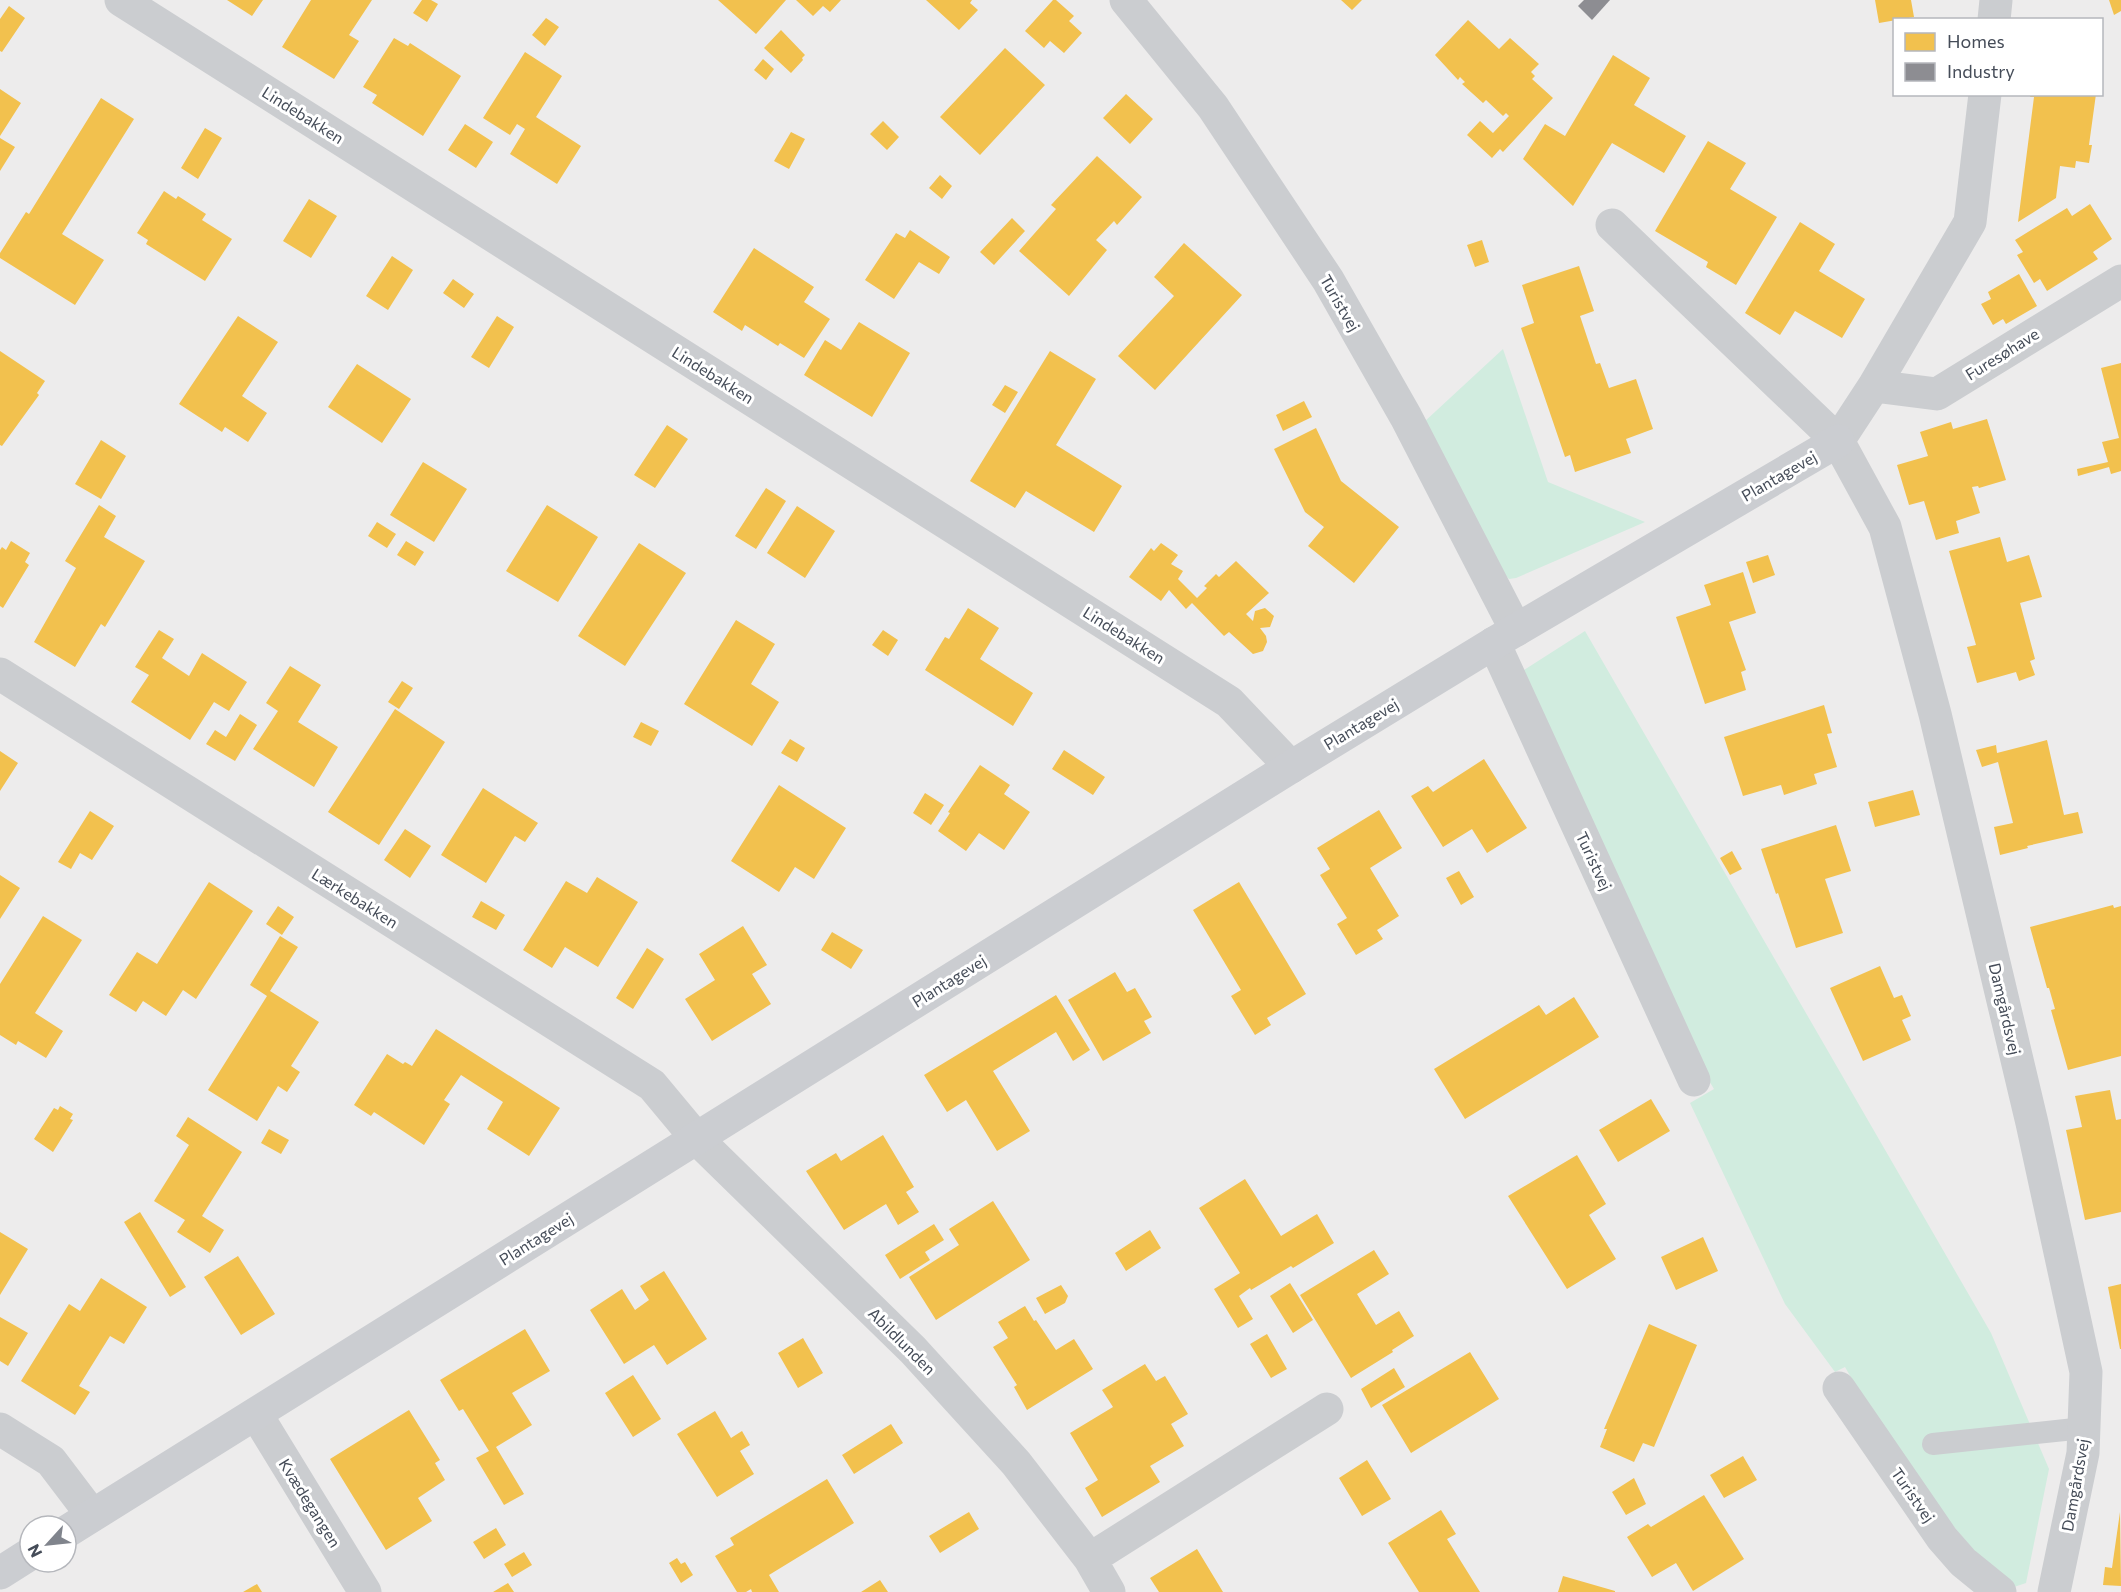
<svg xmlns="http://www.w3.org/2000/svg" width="2121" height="1592" font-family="Commissioner,sans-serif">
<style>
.green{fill:#d1ecdf}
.homes{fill:#f2c14e}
.industry{fill:#8d8d92}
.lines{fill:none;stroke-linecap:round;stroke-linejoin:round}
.lane{stroke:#cbcdd0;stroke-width:22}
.street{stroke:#cbcdd0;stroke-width:33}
.secondary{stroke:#cbcdd1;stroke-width:33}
.labels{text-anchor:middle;stroke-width:6;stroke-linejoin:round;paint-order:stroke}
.street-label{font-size:16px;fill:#454c58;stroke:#fff}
</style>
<rect width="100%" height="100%" fill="#edecec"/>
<path class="green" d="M1503 349 1548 482 1645 522 1516 578 1509 579 1498 568 1423 423Z
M1585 631 1991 1333 2049 1469 2026 1583 2014 1587 2003 1585 1901 1464 1845 1367 1835 1372 1785 1304 1690 1103 1714 1089 1696 1059 1521 672Z"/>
<path class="homes" d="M227 0H263L252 16Z
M311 0H372L349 35 359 41 334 79 282 47Z
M422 0H431L438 4 427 22 413 13Z
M718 0H786L756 34Z
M796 0H841L830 12 823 6 813 16Z
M926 0H972L970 3 978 10 959 30Z
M1053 0H1056L1074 16 1069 21 1082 33 1064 53 1050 41 1044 48 1025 31Z
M1341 0H1362L1352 10Z
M1875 0H1911L1914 17 1879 23Z
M2109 0H2121V11L2114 15Z
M9 6 25 18 2 52 0 51V19Z
M546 18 559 27 545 46 532 35Z
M1468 20 1499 49 1510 38 1539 64 1531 72 1535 76 1532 79 1553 98 1503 152 1500 149 1492 158 1467 135 1480 121 1493 133 1509 116 1506 113 1503 116 1486 100 1483 103 1462 84 1465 82 1460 77 1458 80 1435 55Z
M781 30 805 55 802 58 803 60 791 73 764 48Z
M394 38 408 46 410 43 461 76 423 136 372 103 377 95 363 87Z
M1005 48 1045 85 980 155 940 117Z
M525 52 562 76 536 117 581 146 557 184 510 154 525 129 517 124 510 135 483 118Z
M1613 55 1650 78 1634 105 1686 136 1664 173 1612 143 1573 206 1523 159 1545 124 1565 136Z
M763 59 774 69 766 80 754 70Z
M0 89 21 103 0 136Z
M1126 94 1153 119 1130 144 1103 118Z
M2031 94H2096L2089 145H2092L2089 163 2076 161 2075 168 2060 166 2056 198 2018 222 2034 97H2030Z
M101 98 134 119 62 234 104 260 75 305 0 258V253L26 212 29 214Z
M883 121 899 137 887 150 870 134Z
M465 124 493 142 476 168 448 150Z
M205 128 222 138 198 179 181 168Z
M791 132 805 139 789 169 774 161Z
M0 138 15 147 0 171Z
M1708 141 1746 163 1730 189 1777 217 1736 285 1706 267 1708 262 1655 231Z
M1097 156 1142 197 1117 225 1114 221 1096 240 1107 250 1069 296 1019 251 1056 209 1051 205Z
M940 175 952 186 942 199 929 188Z
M164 191 176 199 178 196 206 214 202 220 232 239 205 281 146 244 148 240 137 233Z
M309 199 337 216 311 258 283 241Z
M2090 204 2112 239 2093 252 2098 259 2047 291 2040 279 2034 283 2017 255 2023 252 2015 240 2067 208 2072 216Z
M1012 218 1025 231 994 265 980 252Z
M1800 222 1835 244 1819 271 1865 299 1842 338 1795 311 1780 335 1745 313Z
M910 230 950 257 939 274 919 262 894 299 865 280 896 233 905 238Z
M1482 240 1489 262 1475 267 1467 245Z
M1184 243 1242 295 1155 390 1118 356 1174 296 1154 277Z
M754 248 814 287 804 302 830 319 804 358 780 343 778 346 745 325 742 331 713 312Z
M392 256 413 270 388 310 366 296Z
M1579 266 1594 311 1580 316 1596 364 1600 363 1609 388 1636 379 1653 429 1626 439 1631 453 1575 472 1570 455 1565 457 1521 328 1534 323 1522 285Z
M2019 274 2037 306 2006 324 2003 319 1993 325 1981 304 1991 299 1988 292Z
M453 279 474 294 464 308 443 293Z
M238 316 278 342 242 396 267 413 248 442 225 427 222 432 179 404Z
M497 316 514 327 489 368 471 357Z
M859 322 910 353 872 417 804 375 825 340 841 350Z
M0 351 45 381 37 393 39 395 2 446 0 445Z
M1050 351 1096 379 1056 445 1122 486 1094 532 1026 491 1015 508 970 481Z
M2121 363V471L2111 474 2109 467 2078 476 2077 469 2108 462 2102 442 2119 438 2101 368Z
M357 364 411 399 382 443 328 407Z
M1005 385 1018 392 1005 413 992 405Z
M1304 401 1312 417 1283 431 1276 415Z
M1987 419 2006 480 1979 488 1978 486 1972 487 1980 513 1956 521 1959 533 1936 540 1924 501 1909 505 1897 465 1928 456 1920 432 1951 422 1953 429Z
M667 425 688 439 655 488 634 475Z
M1316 428 1341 481 1399 527 1354 583 1308 546 1324 527 1305 512 1274 449Z
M101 440 126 456 101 499 75 484Z
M423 462 467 489 434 542 390 515Z
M766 488 786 501 756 549 735 536Z
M99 505 116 516 104 537 145 561 105 627 101 624 75 667 34 642 76 568 65 561Z
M547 505 598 537 558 602 506 571Z
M797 506 835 531 805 578 767 553Z
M377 522 396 534 387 548 368 536Z
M2000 537 2007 562 2029 555 2042 597 2020 603 2035 659 2030 661 2035 675 2019 681 2016 672 1977 683 1967 647 1976 645 1949 551Z
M11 541 30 553 25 562 29 565 3 608 0 606V550L2 547 6 550Z
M406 541 424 552 415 566 397 555Z
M639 543 686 573 625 666 578 636Z
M1161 543 1178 555 1171 564 1183 571 1178 579 1197 598 1207 588 1204 586 1216 574 1219 577 1236 561 1269 593 1246 614 1253 621 1255 611 1265 608 1274 616 1270 627 1260 628 1266 636 1267 642 1263 651 1253 654 1229 632 1224 636 1192 603 1186 609 1169 590 1161 601 1129 577 1151 548 1154 551Z
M1768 555 1775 575 1753 583 1746 562Z
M1743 572 1756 613 1729 622 1746 670 1741 672 1746 690 1705 704 1676 617 1711 605 1704 585Z
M968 608 999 628 980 659 1033 693 1013 726 925 670 945 637 949 639Z
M736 620 775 644 751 684 779 702 752 746 684 704Z
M159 630 174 639 162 658 189 676 202 653 247 682 229 711 214 702 190 740 131 702 149 675 135 667Z
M883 630 898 640 888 656 872 645Z
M290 666 321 685 298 722 338 747 314 787 253 749 278 711 266 703Z
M402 681 413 688 399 709 388 702Z
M1824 705 1832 733 1827 734 1837 767 1814 774 1817 784 1784 795 1781 785 1743 796 1724 737Z
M395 709 445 742 379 845 328 812Z
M240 714 257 725 235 761 206 744 215 730 226 737Z
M641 722 659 731 651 746 633 737Z
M790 739 805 748 797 762 781 753Z
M2047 740 2064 815 2078 812 2083 833 2027 846 2028 848 2000 855 1994 827 2013 823 1998 762 1982 767 1976 750 1996 745 1997 753Z
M1064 750 1105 777 1093 795 1052 769Z
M0 751 18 763 0 791Z
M1484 759 1527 828 1487 853 1472 829 1443 847 1411 796 1428 786 1433 792Z
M980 765 1010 785 1004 794 1030 812 1004 850 979 833 966 851 938 831 950 813 948 812Z
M779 785 846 828 814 879 795 867 779 892 731 861Z
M483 788 538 823 525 842 515 836 486 883 441 855Z
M1913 790 1920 815 1875 827 1868 802Z
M925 793 944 805 931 825 913 813Z
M1379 810 1402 848 1370 868 1399 916 1377 930 1383 939 1356 955 1337 924 1347 918 1320 875 1330 869 1317 848Z
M90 811 114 826 92 860 80 853 71 869 58 862Z
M1836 825 1851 871 1825 879 1843 933 1796 948 1778 893 1776 894 1761 849Z
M405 829 431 846 410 878 384 860Z
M1732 851 1742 869 1730 875 1720 858Z
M1459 871 1474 897 1461 905 1446 878Z
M0 875 20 888 0 919Z
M597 877 638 902 598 967 565 947 552 968 523 950 566 881 587 893Z
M209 882 253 911 196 999 183 990 166 1016 143 1001 136 1012 109 995 137 952 157 964Z
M1239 882 1306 994 1267 1018 1271 1025 1255 1035 1231 996 1241 990 1193 910Z
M481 901 505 915 496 930 472 917Z
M2113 905 2114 908 2121 906V1056L2068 1070 2051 1010 2055 1009 2049 988H2047L2030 927Z
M278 906 294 917 282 935 266 924Z
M43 916 82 940 35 1013 63 1031 46 1058 18 1041 16 1045 0 1035V984Z
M743 926 767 965 752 974 771 1004 712 1041 685 999 715 980 699 954Z
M832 932 863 950 851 969 821 950Z
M280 936 298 947 270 991 319 1022 291 1066 300 1072 287 1092 278 1086 257 1121 208 1090 267 996 250 985Z
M647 948 664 959 633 1009 616 998Z
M1880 966 1894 998 1902 995 1911 1016 1902 1020 1911 1040 1863 1061 1830 988Z
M1115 972 1127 992 1135 988 1152 1017 1144 1021 1151 1033 1103 1061 1068 1000Z
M1056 995 1090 1050 1073 1061 1056 1032 993 1071 1030 1131 997 1151 966 1100 947 1112 924 1075Z
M1574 997 1599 1037 1465 1119 1434 1069 1539 1005 1546 1015Z
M436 1029 560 1108 529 1156 487 1129 503 1102 461 1075 444 1100 450 1104 424 1145 374 1112 371 1116 354 1105 387 1054 403 1064 405 1062 412 1066Z
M2110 1090 2116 1120 2121 1119V1212L2085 1220 2066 1130 2082 1127 2075 1096Z
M1651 1099 1670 1131 1618 1162 1599 1130Z
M60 1106 73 1114 70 1119 73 1120 53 1152 34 1139 54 1108 58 1110Z
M188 1117 242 1152 202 1216 224 1230 210 1253 177 1232 185 1220 154 1201 189 1145 176 1136Z
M269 1129 289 1140 281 1154 261 1143Z
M883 1135 914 1187 906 1192 919 1212 898 1225 886 1204 844 1230 806 1171 836 1153 841 1161Z
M1577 1155 1606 1204 1589 1215 1616 1259 1567 1289 1508 1196Z
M1245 1179 1281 1236 1317 1214 1334 1243 1293 1268 1291 1266 1251 1290 1250 1288 1239 1296 1253 1319 1238 1328 1214 1289 1240 1273 1199 1208Z
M993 1201 1030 1260 936 1320 909 1277 959 1245 949 1229Z
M140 1212 186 1287 170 1297 124 1222Z
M934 1224 944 1240 925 1252 930 1260 900 1279 885 1255Z
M1150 1230 1161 1248 1126 1271 1115 1253Z
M0 1232 28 1249 0 1295Z
M1703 1237 1718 1271 1676 1290 1661 1257Z
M1374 1250 1389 1274 1357 1294 1376 1325 1399 1311 1414 1336 1392 1350 1393 1352 1351 1378 1300 1295Z
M238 1256 275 1314 241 1335 204 1277Z
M664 1271 707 1339 667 1365 654 1345 624 1364 590 1310 622 1289 635 1310 649 1300 640 1286Z
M101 1278 147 1307 124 1344 110 1336 79 1386 90 1392 75 1415 21 1381 69 1304 80 1311Z
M1290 1283 1313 1320 1293 1333 1270 1296Z
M2121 1284V1349H2120L2108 1287Z
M1061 1285 1068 1296 1065 1303 1045 1314 1036 1298Z
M1025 1306 1034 1321 1036 1320 1056 1350 1074 1339 1093 1369 1027 1410 1014 1387 1017 1385 993 1347 1008 1338 998 1322Z
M0 1317 28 1333 8 1366 0 1361Z
M1649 1324 1697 1345 1654 1447 1643 1443 1634 1462 1600 1447 1607 1429H1604Z
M525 1329 550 1371 512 1393 532 1425 496 1447 524 1494 504 1505 476 1458 489 1451 463 1409 459 1411 440 1380Z
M1267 1334 1287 1369 1271 1378 1250 1344Z
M803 1338 823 1373 798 1388 778 1353Z
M1470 1352 1499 1399 1411 1453 1382 1405Z
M1145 1364 1156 1381 1165 1376 1188 1414 1171 1424 1184 1446 1150 1466 1160 1482 1102 1517 1085 1488 1098 1480 1070 1433 1113 1407 1102 1390Z
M1394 1368 1405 1387 1371 1408 1361 1389Z
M633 1375 661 1419 633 1437 605 1393Z
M409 1410 440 1460 435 1463 445 1480 418 1498 432 1521 386 1550 330 1459Z
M715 1411 731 1438 742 1431 750 1445 740 1451 754 1474 717 1497 677 1434Z
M891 1424 903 1443 854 1474 842 1455Z
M1743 1456 1757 1480 1724 1498 1710 1475Z
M1367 1460 1391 1499 1362 1516 1339 1478Z
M1634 1478 1646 1504 1626 1515 1612 1492Z
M827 1479 854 1523 769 1575 779 1592H752L751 1589 746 1592H737L715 1556 734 1545 730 1538Z
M1704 1495 1744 1559 1693 1591 1676 1563 1652 1577 1627 1537 1648 1524 1651 1527Z
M1441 1510 1456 1534 1447 1539 1480 1592H1419L1388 1543Z
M969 1512 979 1529 940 1553 929 1536Z
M2120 1512 2121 1586 2103 1585 2105 1567 2112 1568Z
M496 1528 506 1545 484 1559 473 1542Z
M1197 1549 1223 1592H1159L1150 1578Z
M524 1552 532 1565 512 1577 504 1564Z
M677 1558 681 1564 685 1562 693 1575 681 1583 669 1563Z
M1563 1576 1615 1591V1592H1558Z
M880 1580 888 1592H861Z
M508 1583 514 1592H493Z
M257 1584 262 1592H243Z"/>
<path class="industry" d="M1584 0H1610L1592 20 1578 6Z"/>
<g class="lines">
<path class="lane" d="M1933 1444 2084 1428"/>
<path class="street" d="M121 0 1229 702 1291 767
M1126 0 1213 107 1328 280 1406 417 1516 630
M1994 20 1996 0
M1612 225 1838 441 1885 527 1935 714 2032 1123 2086 1372 2083 1453 2054 1592
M1874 386 1937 394 2121 281
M1838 441 1874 386 1970 222 1985 94
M1494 643 1694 1080
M0 674 652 1085 697 1139 913 1350 1016 1463 1090 1559 1109 1592
M1839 1388 1942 1538 1963 1562 2000 1592
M256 1414 365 1592
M0 1429 51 1461 92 1515
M1090 1559 1327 1409"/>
<path class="secondary" d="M66 1532 1291 767 1494 643 1838 441
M0 1573 30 1554"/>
</g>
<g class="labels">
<g class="street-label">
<text transform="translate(303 115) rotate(32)" y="6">Lindebakken</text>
<text transform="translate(1340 303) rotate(60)" y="6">Turistvej</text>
<text transform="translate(2002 354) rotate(-32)" y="6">Furesøhave</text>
<text transform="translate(713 375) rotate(32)" y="6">Lindebakken</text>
<text transform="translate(1779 476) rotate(-30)" y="6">Plantagevej</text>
<text transform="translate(1124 635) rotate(32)" y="6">Lindebakken</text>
<text transform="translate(1361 724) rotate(-31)" y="6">Plantagevej</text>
<text transform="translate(1594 861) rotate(65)" y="6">Turistvej</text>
<text transform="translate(355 898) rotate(32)" y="6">Lærkebakken</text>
<text transform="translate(949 981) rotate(-32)" y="6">Plantagevej</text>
<text transform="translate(2005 1009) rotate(77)" y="6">Damgårdsvej</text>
<text transform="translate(536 1239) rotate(-32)" y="6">Plantagevej</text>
<text transform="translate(902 1341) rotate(45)" y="6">Abildlunden</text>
<text transform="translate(2075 1485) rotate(-80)" y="6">Damgårdsvej</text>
<text transform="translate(1913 1495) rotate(55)" y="6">Turistvej</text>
<text transform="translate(310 1503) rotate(58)" y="6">Kvædegangen</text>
</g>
</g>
<rect x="1893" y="18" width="210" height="78" fill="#ffffff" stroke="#b5b7bc" stroke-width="1.5"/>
<rect x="1905" y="33" width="30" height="18" fill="#f2c14e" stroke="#b5b7bc" stroke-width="1.5"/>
<text x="1947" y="48" font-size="18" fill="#454c58">Homes</text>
<rect x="1905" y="63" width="30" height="18" fill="#8d8d92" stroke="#b5b7bc" stroke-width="1.5"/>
<text x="1947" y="78" font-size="18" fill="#454c58">Industry</text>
<g transform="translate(48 1544) rotate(243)"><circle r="28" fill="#ffffff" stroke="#b5b7bc" stroke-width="1.5"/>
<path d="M0-4.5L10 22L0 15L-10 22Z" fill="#80848c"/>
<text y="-9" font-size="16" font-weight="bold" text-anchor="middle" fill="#454c58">N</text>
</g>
</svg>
